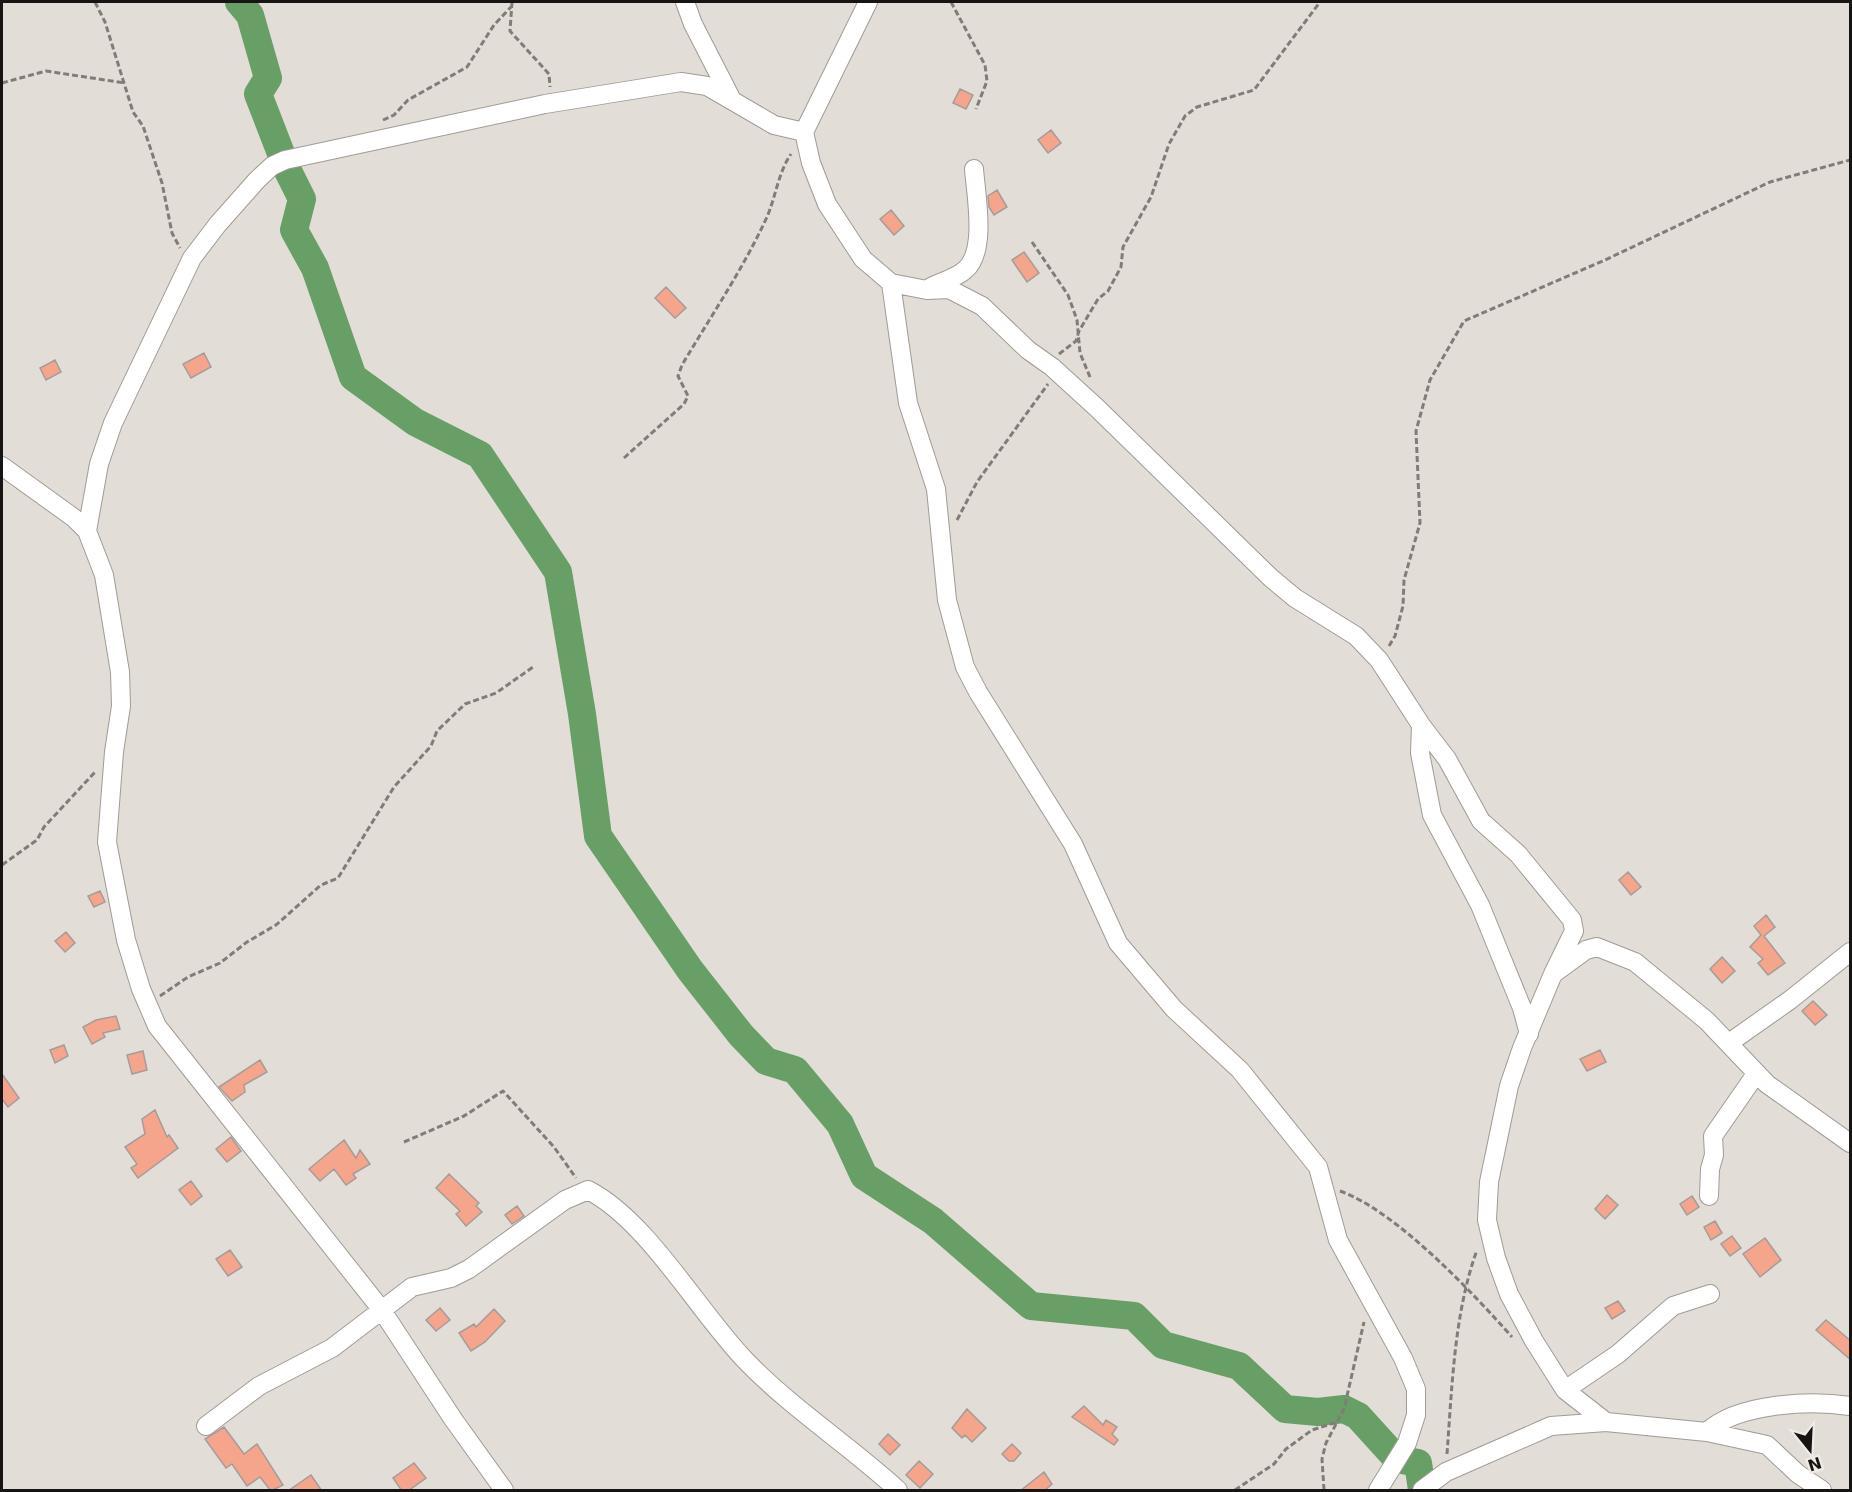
<svg xmlns="http://www.w3.org/2000/svg" width="1852" height="1492" font-family="'DejaVu Sans',sans-serif">
<style>
.lines{fill:none;stroke-linecap:round;stroke-linejoin:round}
.river{stroke:#689f66;stroke-width:28}
.building{fill:#f4a58b;stroke:#a59c9a;stroke-width:1.5}
.minor-casing{stroke:#a09b94;stroke-width:20}
.path{stroke:#807c78;stroke-width:3;stroke-dasharray:6 3;stroke-linecap:butt}
.minor{stroke:#fff;stroke-width:18}
</style>
<rect width="100%" height="100%" fill="#e3ddd7"/>
<g class="lines">
<path class="river" d="M239 2 250 15 268 78 258 94 282 156
M285 165 302 199 294 230 315 268 353 377 415 422 480 455 558 572 582 714 598 836 690 970 741 1035 766 1061 795 1070 840 1124 864 1176 933 1221 1031 1306 1134 1316 1163 1345 1239 1366 1285 1409 1318 1412 1344 1409 1358 1416 1397 1459 1418 1463 1422 1490"/>
</g>
<path class="building" d="M960 89 973 95 966 109 953 103Z
M1051 130 1061 143 1048 153 1038 140Z
M997 190 1007 207 994 215 989 207 988 196Z
M891 210 904 226 894 235 880 219Z
M1024 252 1039 273 1027 282 1012 260Z
M666 287 686 308 675 318 655 298Z
M204 353 211 367 191 378 183 364Z
M55 360 61 372 46 380 40 368Z
M1628 872 1641 887 1631 895 1619 880Z
M100 891 105 902 94 907 88 896Z
M1766 915 1775 927 1764 936 1785 963 1768 975 1758 963 1763 959 1750 947 1761 935 1754 926Z
M66 932 75 943 65 952 55 941Z
M1722 957 1735 971 1722 983 1710 969Z
M1813 1001 1827 1015 1815 1025 1802 1011Z
M116 1016 120 1029 103 1033 105 1037 92 1044 83 1027 96 1020Z
M64 1045 68 1056 55 1063 50 1050Z
M1600 1050 1606 1062 1587 1071 1580 1059Z
M143 1051 147 1070 132 1074 127 1055Z
M260 1060 267 1072 244 1085 245 1092 232 1101 219 1087Z
M2 1074 19 1098 8 1107 2 1099Z
M155 1110 167 1137 169 1135 178 1148 138 1178 131 1168 137 1164 125 1147 145 1134 142 1119Z
M231 1137 241 1151 227 1162 216 1149Z
M344 1140 356 1158 360 1150 370 1164 353 1174 356 1178 346 1185 334 1169 320 1181 309 1169Z
M449 1174 479 1203 476 1206 482 1212 466 1226 456 1214 460 1211 436 1188Z
M191 1181 202 1196 191 1205 179 1190Z
M1607 1195 1618 1205 1605 1219 1595 1209Z
M1692 1196 1699 1207 1687 1215 1680 1204Z
M517 1206 524 1216 512 1224 505 1215Z
M1715 1221 1722 1233 1711 1240 1704 1227Z
M1732 1236 1741 1248 1730 1256 1721 1244Z
M1765 1238 1781 1260 1760 1277 1743 1254Z
M230 1250 242 1267 228 1276 216 1259Z
M1618 1301 1625 1311 1612 1319 1605 1308Z
M440 1308 450 1320 436 1331 426 1320Z
M494 1309 505 1321 485 1342 471 1351 459 1333 474 1324 476 1327Z
M1826 1320 1851 1341V1360L1816 1330Z
M1084 1406 1103 1425 1106 1420 1117 1427 1112 1434 1118 1440 1114 1445 1072 1417Z
M967 1409 986 1428 972 1442 965 1435 962 1438 952 1428Z
M224 1427 244 1454 257 1444 283 1485 271 1491 260 1477 247 1486 232 1464 226 1468 205 1439Z
M888 1434 900 1445 890 1455 879 1444Z
M1012 1444 1021 1453 1014 1461H1009L1002 1454Z
M919 1461 933 1474 920 1488 906 1475Z
M414 1463 426 1478 408 1491H402L393 1478Z
M1044 1472 1052 1484 1044 1491H1020Z
M311 1475 322 1491H288Z"/>
<g class="lines">
<defs>
<path id="minor" d="M685 2 693 24 731 98
M868 2 804 132 811 163 827 204 863 259 891 283 908 403 936 489 947 600 965 667 978 692 1073 844 1118 943 1174 1009 1240 1070 1318 1167 1338 1240 1403 1358 1416 1389V1415L1407 1443 1378 1490
M891 283 927 290 949 289 982 306 1028 350 1052 367 1097 408 1271 578 1295 598 1356 636 1379 660 1421 725 1447 759 1481 821 1518 854 1572 920 1574 931 1553 974
M931 287C941 282 956 278 965 270 987 252 976 195 974 169
M2 466 74 518 87 531 104 575 120 672 121 706 114 752 107 842 126 940 141 989 157 1026 381 1309 453 1419 504 1490
M87 531 99 464 113 423 192 258 218 224 257 180 272 166 285 160 545 104 681 82 707 86 774 125 804 132
M1421 725 1420 753 1432 815 1480 905 1522 1008 1529 1034
M1729 1043 1790 1000 1850 952
M1709 1196 1710 1169 1714 1155 1713 1136 1756 1074
M1565 1390 1618 1354 1673 1306 1710 1294
M1606 1422 1565 1390 1534 1341 1509 1294 1496 1258 1487 1220 1489 1182 1509 1086 1522 1048 1553 974 1586 950 1597 947 1635 962 1707 1021 1767 1084 1850 1143
M206 1426 259 1386 332 1348 412 1287 451 1278 469 1269 565 1200 588 1190C647 1220 698 1311 745 1360 791 1408 849 1445 898 1490
M1707 1432C1737 1403 1811 1400 1850 1406
M1422 1490 1446 1472 1551 1426 1606 1422 1707 1432 1767 1445 1798 1474 1822 1490"/>
</defs>
<use href="#minor" class="minor-casing"/>
<path class="path" d="M95 2 105 22 133 112 143 126 162 183 172 233 180 248
M512 2 510 31 549 74 550 87
M951 2 985 65 987 81 976 109
M2 83 46 71 125 83
M383 120 394 115 408 100 467 67 494 25 511 7
M1032 242 1068 295 1077 320 1080 353 1090 377
M1059 354 1076 341 1079 331 1098 299 1108 291 1121 267 1123 247 1151 197 1169 144 1185 116 1197 107 1254 90 1320 2
M624 458 684 404 688 396 678 376 682 365C711 316 743 269 767 217 776 196 778 173 791 154
M957 520 977 482 1048 384
M1389 646 1395 636 1403 606 1404 580 1420 523 1416 431 1430 380 1464 321 1605 260 1770 182 1850 160
M2 865 37 840 44 827 96 771
M160 996 188 977 220 963 247 942 276 925 321 885 338 878 394 787 431 746 437 731 465 704 496 693 533 667
M404 1142 464 1116 503 1091 554 1147 576 1178
M1340 1191C1396 1211 1472 1292 1512 1337
M1447 1454C1452 1388 1454 1313 1477 1250
M1235 1490 1274 1464 1286 1449 1312 1430 1337 1422
M1324 1490 1322 1459 1326 1443 1344 1409 1364 1322"/>
<use href="#minor" class="minor"/>
</g>
<rect width="1852" height="1492" fill="none" stroke="#171513" stroke-width="6"/>
<g transform="translate(1810 1450) rotate(162)" stroke="#f0ebe4" stroke-width="4.5" paint-order="stroke">
<path d="M0-4.5L10 22L0 15L-10 22Z" fill="#171513"/>
<text y="-9" font-size="16" font-weight="bold" text-anchor="middle" fill="#171513">N</text>
</g>
</svg>
